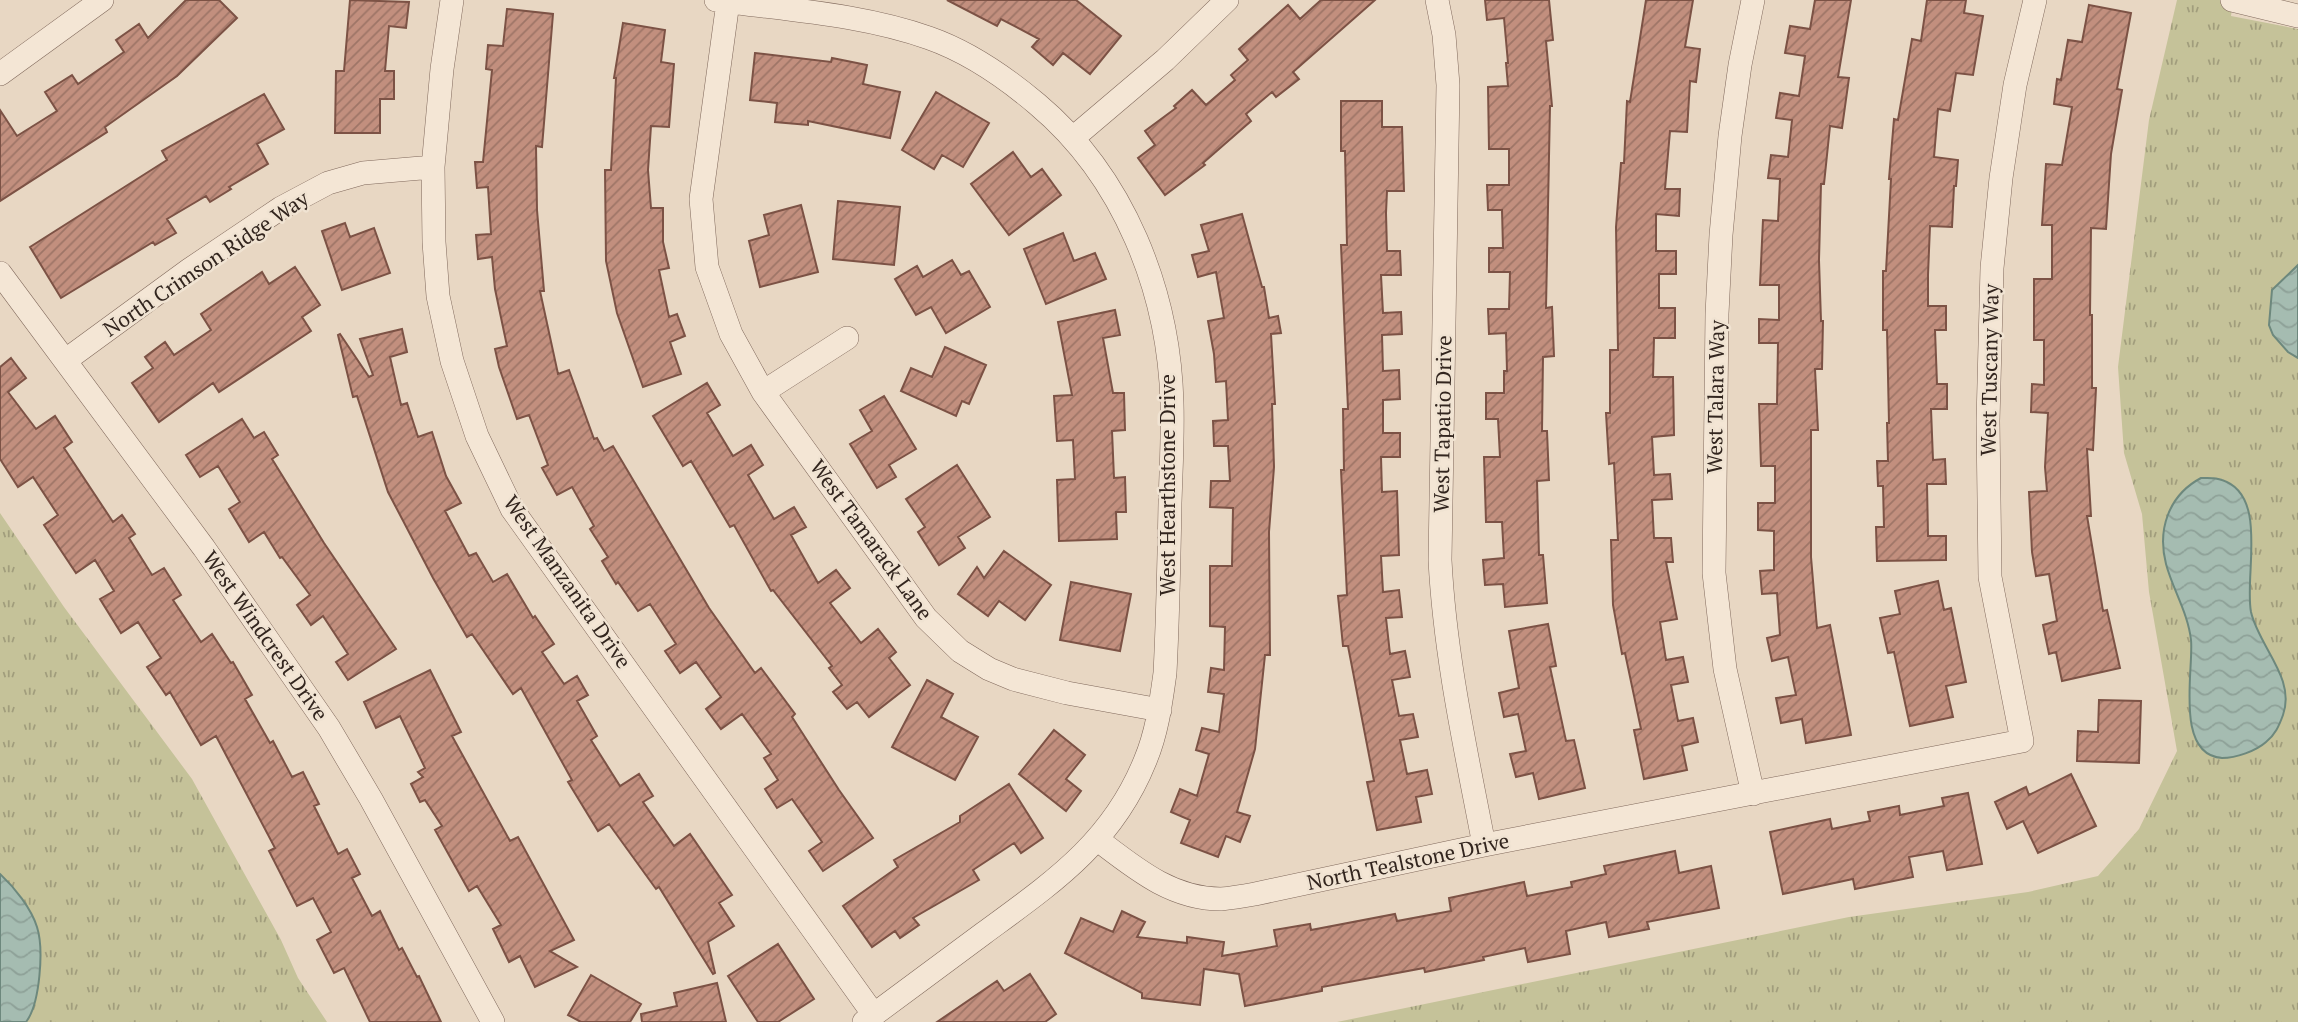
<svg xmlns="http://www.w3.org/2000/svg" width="2298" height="1022" font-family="'PT Serif',serif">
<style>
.grass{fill:url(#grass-tufts)}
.water{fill:url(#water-waves);stroke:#6d887d;stroke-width:2}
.building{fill:url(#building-hatch);stroke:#7c5245;stroke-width:2}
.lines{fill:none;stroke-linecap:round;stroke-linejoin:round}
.street-casing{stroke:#80695c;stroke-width:24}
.street{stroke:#f4e6d5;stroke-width:23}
.labels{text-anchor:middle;stroke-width:5;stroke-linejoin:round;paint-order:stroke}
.street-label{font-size:21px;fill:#32251e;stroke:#f0e3d2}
</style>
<defs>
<pattern id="grass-tufts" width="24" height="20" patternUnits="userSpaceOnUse" patternTransform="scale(1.75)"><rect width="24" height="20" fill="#c5c299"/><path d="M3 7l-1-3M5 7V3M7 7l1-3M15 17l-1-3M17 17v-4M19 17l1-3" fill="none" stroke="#a19d7c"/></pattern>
<pattern id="water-waves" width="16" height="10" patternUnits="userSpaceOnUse" patternTransform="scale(1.75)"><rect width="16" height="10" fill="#a5bcb1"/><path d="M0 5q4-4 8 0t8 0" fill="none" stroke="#8ea198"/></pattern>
<pattern id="building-hatch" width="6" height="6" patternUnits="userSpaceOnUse" patternTransform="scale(1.75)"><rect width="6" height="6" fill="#c28f7e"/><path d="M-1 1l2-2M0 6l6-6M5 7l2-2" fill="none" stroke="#9e7567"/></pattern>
</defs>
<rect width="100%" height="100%" fill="#e8d7c3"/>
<path class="grass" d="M2177 0H2233L2231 16 2298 29V1022H1337L1849 917 2028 892 2098 876 2139 829 2177 751 2149 592 2142 514 2124 453 2118 367 2149 120Z
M0 513 64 607 192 779 281 940 298 978 327 1022H0Z"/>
<path class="water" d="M2298 265V358L2288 352 2273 335 2269 325 2272 290Z
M2201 478C2207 478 2215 477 2222 480 2269 495 2244 576 2251 612 2259 647 2296 678 2283 715 2279 726 2275 735 2266 742 2256 751 2236 758 2222 758 2174 755 2194 668 2191 640 2188 613 2173 590 2166 564 2157 529 2169 495 2201 478Z
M0 874C15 888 31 908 37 927 44 949 40 1004 26 1022H0Z"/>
<path class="building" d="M186 0H219L237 18 177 76 105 127 107 132 0 201V110L17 136 57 111 45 92 72 75 78 84 124 52 116 40 139 24 148 38Z
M350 0 409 2 406 28 389 26 385 71H394V99H380V133H335L336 71H344Z
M947 0H1076L1121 36 1090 74 1063 53 1053 65 1032 47 1039 39 1001 19 997 26Z
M1321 0H1375L1293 72 1299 79 1276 97 1272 92 1246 114 1251 121 1203 163 1205 165 1165 195 1138 158 1155 145 1145 131 1176 108 1174 106 1192 90 1206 105 1235 80 1231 75 1248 60 1239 49 1288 5 1300 19Z
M1485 0H1549L1553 40 1546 41 1552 106H1550L1546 308 1552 307 1554 356 1543 357 1542 431H1547L1549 480 1537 481 1539 555H1543L1547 603 1505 607 1503 584 1485 585 1483 560 1504 558 1502 522H1486L1484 457H1500L1498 419H1486V393H1504V371H1507L1506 333 1489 334 1488 309H1509L1510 272H1489V248H1503L1502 210H1488L1487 185H1509V149H1489L1488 87 1508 86 1506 63H1508L1504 18 1487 20Z
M1646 0H1693L1685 47 1700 49 1696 82 1690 81 1687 132 1670 131 1665 189H1680L1679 216 1656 214V251H1676V274H1659V308H1675V338H1654L1653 377H1673L1674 435 1652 437 1654 475 1670 474 1672 499 1652 500 1654 538H1671L1673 562H1666L1677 619 1660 622 1666 660 1683 657 1688 682 1671 685 1678 721 1693 718 1698 742 1682 746 1687 770 1644 779 1634 730 1641 729 1625 653 1622 654 1613 605 1611 540H1618L1614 463 1609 464 1606 413H1610V350H1618L1616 227 1621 163H1624L1627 101 1630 102Z
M1815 0H1851L1838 77 1849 78 1842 128 1830 126 1824 184H1821L1819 260 1821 321H1823L1822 369H1815L1818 430H1811V557L1817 628 1830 625 1851 735 1806 743 1802 719 1781 723 1776 698 1796 695 1788 657 1772 661 1767 638 1780 635 1777 593 1762 594 1760 571 1774 570V531L1758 530V503H1775V466H1761L1759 404H1777L1778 343H1759V319L1779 320V285H1760L1763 220 1778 221 1780 179 1768 178 1771 155 1788 157 1792 120 1776 118 1780 93 1799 96 1805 56 1785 53 1790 26 1810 29Z
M1927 0H1966L1964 13 1983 16 1973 75 1956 73 1950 111 1938 109 1934 157 1958 160 1956 186H1954L1952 227 1930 226 1928 275V306H1946V330H1935L1937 384H1947V409H1931L1933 460 1945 459 1946 484H1927L1928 536H1946V560L1877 561 1876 527H1884L1883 486H1878L1877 461H1888L1887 423H1889L1887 330H1883V271H1886L1891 179H1889L1894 119 1898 120 1912 39 1921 41Z
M2089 5 2131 13 2117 89 2122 90 2111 154 2106 229 2091 228 2090 315H2092V388H2096L2093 450 2087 449 2091 516H2087L2103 611 2107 610 2120 668 2062 681 2056 652 2049 654 2043 625 2057 621 2049 574 2036 576 2032 552 2029 492 2047 491 2045 467 2048 413 2031 412 2032 384 2044 385V340H2034V279H2052V225H2042L2046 164 2062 165 2072 107 2054 104 2057 79 2061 80 2068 40 2082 42Z
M507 9 553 14 542 147 536 146 537 210 544 291H540L558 374 569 370 594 439 597 438 604 451 613 446 709 608 755 673 761 668 795 714 792 717 839 790 873 838 823 871 809 851 822 842 792 799 777 808 765 789 778 780 764 758 771 754 742 714 721 729 706 709 721 697 696 662 680 673 665 651 676 644 650 604 638 611 618 582 616 584 602 561 608 557 590 529 594 526 572 487 557 495 542 468 548 465 529 415 517 419 499 367 495 349 507 346 495 289 492 257 478 259 476 235 491 234 488 187 477 188 475 162H483L492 70 486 69 488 45 503 46Z
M623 23 665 30 661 62 674 64 669 127 651 126 648 170 651 208H663V242L669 268 659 270 669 317 677 314 685 336 670 342 681 374 643 387 617 313 606 261 605 170H611L616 78H614Z
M755 53 831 62 832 58 867 65 863 84 900 92 890 138 808 121V125L775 122 777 103 750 100Z
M936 92 989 123 963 167 942 155 934 169 902 150Z
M264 94 284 129 257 144 268 164 229 187 231 189 210 202 206 196 167 219 176 233 155 245 153 242 61 298 30 247 167 160 162 151Z
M1341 101H1382V127H1402L1404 191H1387L1386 213 1387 251H1400L1401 275H1381L1383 313 1401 312 1402 334 1382 335 1383 371 1399 370 1400 399 1383 400V433H1400V457H1381L1382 492 1397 491 1399 555 1381 556 1383 592 1399 590 1402 617 1386 618 1390 654 1405 651 1410 677 1392 680 1399 716 1413 714 1418 737 1400 740 1407 774 1427 770 1432 794 1416 797 1421 822 1377 830 1367 782 1374 781 1348 646H1343L1338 596 1347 595 1341 470H1344L1343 409H1348L1341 245H1347L1345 151H1341Z
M1013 152 1031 177 1042 169 1061 195 1009 235 971 184Z
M838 201 900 207 894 265 833 259Z
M801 205 818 272 760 287 749 241 769 235 764 215Z
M1242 214 1262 287H1264L1269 318 1278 316 1281 333 1271 334 1275 404H1272L1274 467 1269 532 1270 655H1265L1255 749 1237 812 1250 816 1240 842 1226 836 1218 857 1181 843 1190 820 1171 812 1180 789 1197 796 1209 754 1196 750 1202 728 1219 732 1224 694 1208 692 1211 668 1224 670 1225 627 1210 626V566H1232L1233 508 1210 507 1211 481H1230L1228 446H1214L1213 421 1228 420 1226 381 1216 382 1214 354 1208 321 1224 318 1216 272 1198 277 1192 255 1209 251 1201 225Z
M345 223 350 237 374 228 390 273 342 290 322 231Z
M1063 233 1074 261 1095 253 1106 279 1046 304 1024 249Z
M952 260 961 275 969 271 990 307 946 333 931 307 916 315 895 279 917 266 923 277Z
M295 267 320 305 302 317 311 331 219 392 213 383 159 422 132 383 153 368 145 357 165 342 174 355 211 330 201 314 262 272 269 284Z
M1115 310 1120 335 1103 338 1113 393H1124L1125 430 1112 431 1114 478 1125 477 1126 512H1116L1117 539 1059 541 1057 480 1075 479 1073 440 1057 441 1054 396 1072 395 1058 322Z
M402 329 407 352 390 357 401 405 407 403 418 437 432 432 446 476 461 503 445 511 469 556 476 553 493 582 507 574 533 618 535 616 554 644 542 652 564 684 577 676 588 695 577 701 597 736 591 740 620 786 639 774 653 796 643 802 674 846 690 834 732 895 719 903 734 926 708 942 715 973 713 974 659 887 656 889 609 824 598 831 568 782 572 780 521 688 513 694 472 634 467 637 433 578 388 492 357 396 353 397 338 335 340 334 369 377 373 375 360 339Z
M945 347 986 365 969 404 962 401 956 416 901 391 911 368 932 377Z
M11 358 26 378 8 392 36 429 55 416 72 442 64 448 113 522 122 515 135 534 129 538 152 575 164 568 181 595 173 600 201 642 212 634 231 663 233 662 252 695 245 699 270 743 273 741 292 777 303 772 319 804 314 806 338 854 347 849 360 874 352 878 372 916 380 911 399 950 402 948 417 977 419 976 441 1022H370L344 968 334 973 317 940 331 932 313 898 297 906 269 851 275 848 216 736 201 745 170 692 166 695 147 667 161 658 138 622 121 633 100 599 114 591 95 560 76 573 44 525 58 515 33 477 18 487 0 459V367Z
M707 383 720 405 707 413 733 456 751 445 763 465 748 475 774 519 794 507 806 527 791 535 818 583 836 570 850 588 830 603 861 643 878 629 896 652 889 658 910 685 869 717 857 702 847 709 833 692 842 685 829 668 832 666 773 590 771 591 734 525 730 527 691 461 683 466 653 416Z
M884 396 916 449 889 465 896 477 877 488 850 444 872 431 860 410Z
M242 419 254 438 264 432 278 455 272 459 324 543 396 649 348 680 336 662 348 654 323 616 311 625 297 605 310 595 282 557 280 558 264 532 249 542 229 509 240 502 218 466 200 477 186 455Z
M957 465 990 517 958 537 965 548 939 565 918 532 925 527 906 499Z
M1004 551 1051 585 1025 620 999 601 988 616 958 594 977 567 984 578Z
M1938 581 1944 610 1951 608 1966 682 1946 686 1953 717 1910 726 1894 652 1888 653 1880 618 1900 614 1895 591Z
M1071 582 1131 594 1120 651 1060 640Z
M1548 624 1556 666 1550 667 1566 741 1574 740 1585 788 1539 799 1533 773 1516 777 1510 754 1526 751 1518 714 1504 717 1499 693 1519 688 1509 631Z
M430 670 461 732 452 736 510 841 518 837 574 940 550 951 577 967 535 987 520 956 509 962 493 929 501 925 477 886 469 891 435 830 442 826 425 800 420 802 411 784 423 777 418 772 425 768 400 716 376 728 364 702Z
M927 680 953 694 941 717 978 737 955 780 892 747Z
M2099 700 2141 701 2139 763 2077 761 2078 731 2098 732Z
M1054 730 1085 755 1066 779 1081 791 1066 811 1019 774Z
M2071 774 2096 826 2038 853 2023 821 2007 829 1995 802 2026 787 2029 795Z
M1009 784 1043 838 1021 853 1014 843 973 870 979 880 913 918 919 925 900 938 895 931 872 947 843 906 898 867 894 860 960 822V816Z
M1968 793 1982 864 1947 870 1943 851 1909 857 1913 877 1855 889 1853 879 1783 894 1770 832 1830 819 1832 829 1870 821 1868 812 1899 806 1900 815 1944 806 1942 798Z
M1675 851 1679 873 1711 866 1719 908 1647 922 1649 929 1609 937 1606 922 1566 931 1570 954 1528 962 1525 948 1483 957 1484 960 1425 972 1424 968 1322 987V991L1245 1006 1239 974 1204 969 1200 1005 1142 998V993L1065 953 1081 918 1113 932 1122 911 1145 922 1137 937 1187 943V937L1224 942 1222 956 1277 946 1274 930 1310 924 1311 930 1395 914 1397 921 1451 911 1449 898 1524 882 1527 896 1572 887 1571 882 1606 874 1604 866Z
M778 944 814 999 778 1022H758L728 976Z
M1030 974 1056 1014 1045 1022H937L997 981 1004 991Z
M591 975 641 1004 630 1022H581L568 1015Z
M717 983 726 1022H642L641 1014 677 1006 674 993Z"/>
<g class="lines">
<defs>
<path id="street" d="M452 0 442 69 433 167 434 242 438 296 452 361 477 436 512 509 874 1015
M716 0C787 10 861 14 929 38 969 52 1005 77 1037 104 1124 177 1169 291 1172 403 1173 436 1171 470 1170 503 1169 560 1168 616 1165 673 1161 702 1157 733 1145 761 1112 843 1052 883 984 933 944 963 904 992 864 1022
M1437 0 1444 35 1448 85 1440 560C1445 657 1466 751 1484 845
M2232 0 2298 16
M728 2 701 199 707 267 731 334 763 392 926 618 960 651 989 669 1013 679 1067 693 1160 710
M0 74 102 0
M1073 138 1165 60 1227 0
M0 273 204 548 329 728 371 799 493 1022
M66 360 189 270 281 208 328 183 363 173 433 167
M763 392 847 338
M1753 794 1725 669 1714 573 1717 314 1721 235 1730 136 1740 65 1753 0
M1098 840C1136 869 1172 899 1221 899 1232 898 1244 896 1255 894L1484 845 2022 741 1990 577 1988 421 1992 268 2001 178 2015 85 2035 0"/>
</defs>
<use href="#street" class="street-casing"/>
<use href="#street" class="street"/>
</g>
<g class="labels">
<g class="street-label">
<text transform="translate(206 264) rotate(-34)" y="7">North Crimson Ridge Way</text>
<text transform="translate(1990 370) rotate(-89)" y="7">West Tuscany Way</text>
<text transform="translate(1716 397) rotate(-89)" y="7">West Talara Way</text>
<text transform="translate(1443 424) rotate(-89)" y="7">West Tapatio Drive</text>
<text transform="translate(1168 485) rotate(-90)" y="7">West Hearthstone Drive</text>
<text transform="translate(871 540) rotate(54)" y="7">West Tamarack Lane</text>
<text transform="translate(567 582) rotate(55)" y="7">West Manzanita Drive</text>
<text transform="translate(265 636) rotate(55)" y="7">West Windcrest Drive</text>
<text transform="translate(1408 862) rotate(-12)" y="7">North Tealstone Drive</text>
</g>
</g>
</svg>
